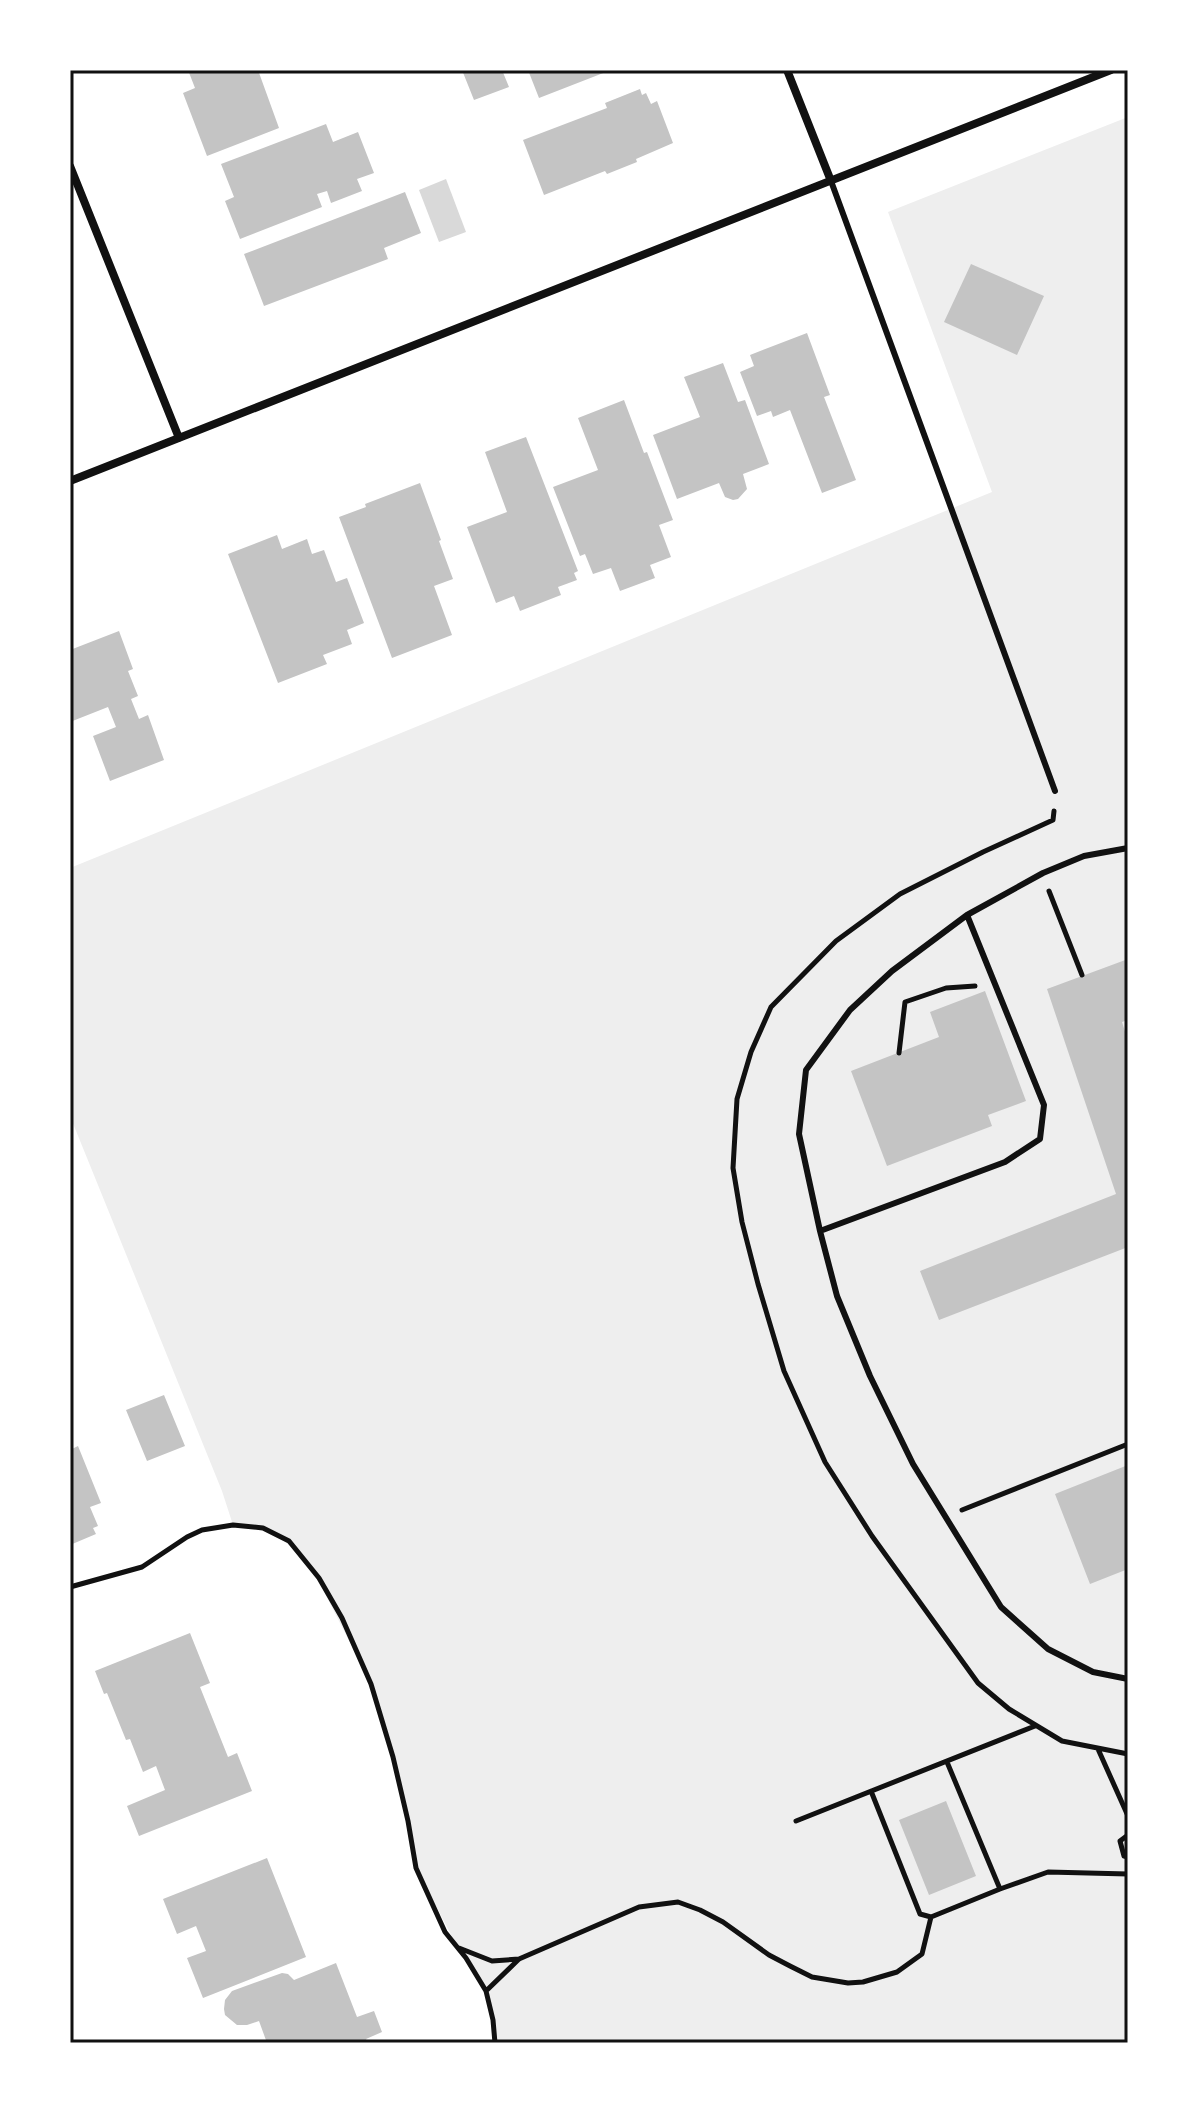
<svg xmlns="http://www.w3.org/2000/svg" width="1198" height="2113" font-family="'Titillium Web',sans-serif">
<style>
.green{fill:#eee}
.water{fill:#d9d9d9}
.building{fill:#c4c4c4}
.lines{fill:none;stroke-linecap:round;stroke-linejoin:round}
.path{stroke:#111;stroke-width:5}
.service{stroke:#111;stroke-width:6}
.minor{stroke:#111;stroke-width:8}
.neatline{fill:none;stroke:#111;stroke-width:3}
</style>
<rect width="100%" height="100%" fill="#fff"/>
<path class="green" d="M1128 117V2043H495L486 1991 458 1948 416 1868 394 1763 371 1684 314 1572 297 1552 277 1535 255 1527 233 1525 222 1491 70 1116V868L992 492 888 212Z"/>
<path class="water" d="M446 179 466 232 439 242 419 190Z"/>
<path class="building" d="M188 70H258L279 128 207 156 183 93 195 88Z
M462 70H502L509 87 474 100Z
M528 70H611L539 98Z
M640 89 642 95 646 93 651 104 657 101 673 143 636 159 637 162 607 174 605 171 544 195 523 140 607 108 605 103Z
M326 124 333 142 358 132 374 173 357 179 362 191 331 203 327 191 317 194 322 207 240 239 225 201 234 197 221 164Z
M405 192 421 233 384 248 388 259 264 306 244 254Z
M971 264 1044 296 1017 355 944 322Z
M807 333 830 395 824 397 856 480 822 493 790 410 773 417 771 411 757 416 740 372 754 366 750 355Z
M723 363 738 402 745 400 769 464 743 474 747 489 738 499 733 500 725 497 719 483 677 499 653 435 700 417 684 377Z
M624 400 644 453 647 452 673 520 659 525 671 557 650 565 655 578 620 591 611 568 593 574 585 554 580 556 553 487 598 470 578 418Z
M526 437 578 571 574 573 577 580 558 587 561 595 520 611 514 596 496 603 467 527 507 512 485 452Z
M420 483 441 540 439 541 453 579 434 586 452 635 392 658 339 517 366 507 365 504Z
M277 535 282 549 307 539 312 554 324 550 336 582 347 578 364 623 347 630 352 644 323 655 327 664 278 683 228 554Z
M119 631 133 669 128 671 138 696 131 699 139 719 148 715 164 760 110 781 93 736 116 727 108 707 70 722V650Z
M1128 959V1020L1122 1022 1128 1041V1247L939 1320 920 1271 1116 1194 1047 989Z
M985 991 1026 1101 988 1115 992 1126 887 1166 851 1071 939 1037 930 1012Z
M164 1395 185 1446 147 1461 126 1410Z
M78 1446 101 1503 90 1507 98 1526 93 1528 96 1534 70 1545V1450Z
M1128 1465V1569L1090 1584 1055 1494Z
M190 1633 210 1683 200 1687 228 1757 237 1753 252 1791 139 1836 127 1806 165 1790 156 1766 143 1772 130 1739 126 1740 107 1693 104 1694 95 1671Z
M946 1801 976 1876 929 1895 899 1820Z
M267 1858 306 1957 203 1998 187 1958 206 1951 196 1926 177 1934 163 1899Z
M336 1963 357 2017 374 2011 382 2032 366 2039 368 2043H267L259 2021 247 2025H237L225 2015 224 2009 225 2000 232 1991 282 1973 288 1974 294 1980Z"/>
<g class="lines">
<path class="path" d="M1054 811 1053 820 983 852 900 894 836 941 771 1007 751 1052 737 1099 733 1168 742 1222 758 1284 784 1371 825 1462 872 1536 978 1683 1009 1709 1062 1741 1128 1754
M1049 891 1082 975
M899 1053 905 1002 946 988 975 986
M962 1510 1128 1444
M70 1587 142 1567 187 1537 202 1530 233 1525 263 1528 289 1541 319 1578 342 1618 371 1684 393 1757 408 1821 416 1868 445 1932 466 1958 486 1991 493 2020 495 2043
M1098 1749 1128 1816
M947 1762 1000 1889
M871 1791 920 1914 931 1917
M796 1821 1035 1726
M1128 1835 1120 1841 1124 1856 1128 1857
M459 1948 492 1961 519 1959
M486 1991 519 1959 639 1907 678 1902 700 1910 723 1922 769 1955 790 1966 812 1977 848 1983 863 1982 897 1972 922 1954 931 1917 1000 1889 1048 1872 1128 1874"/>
<path class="service" d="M831 181 1055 791
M1128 848 1084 856 1043 873 967 915 892 971 850 1010 806 1070 799 1134 820 1231 837 1296 870 1376 913 1464 1001 1607 1048 1649 1093 1672 1128 1679
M820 1231 1005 1162 1040 1139 1044 1105 967 915"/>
<path class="minor" d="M787 70 831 181
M70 166 179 438
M70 481 1111 70"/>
</g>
<rect width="1198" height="2113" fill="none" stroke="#ffffff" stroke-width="144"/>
<rect x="72" y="72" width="1054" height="1969" class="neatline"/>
</svg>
